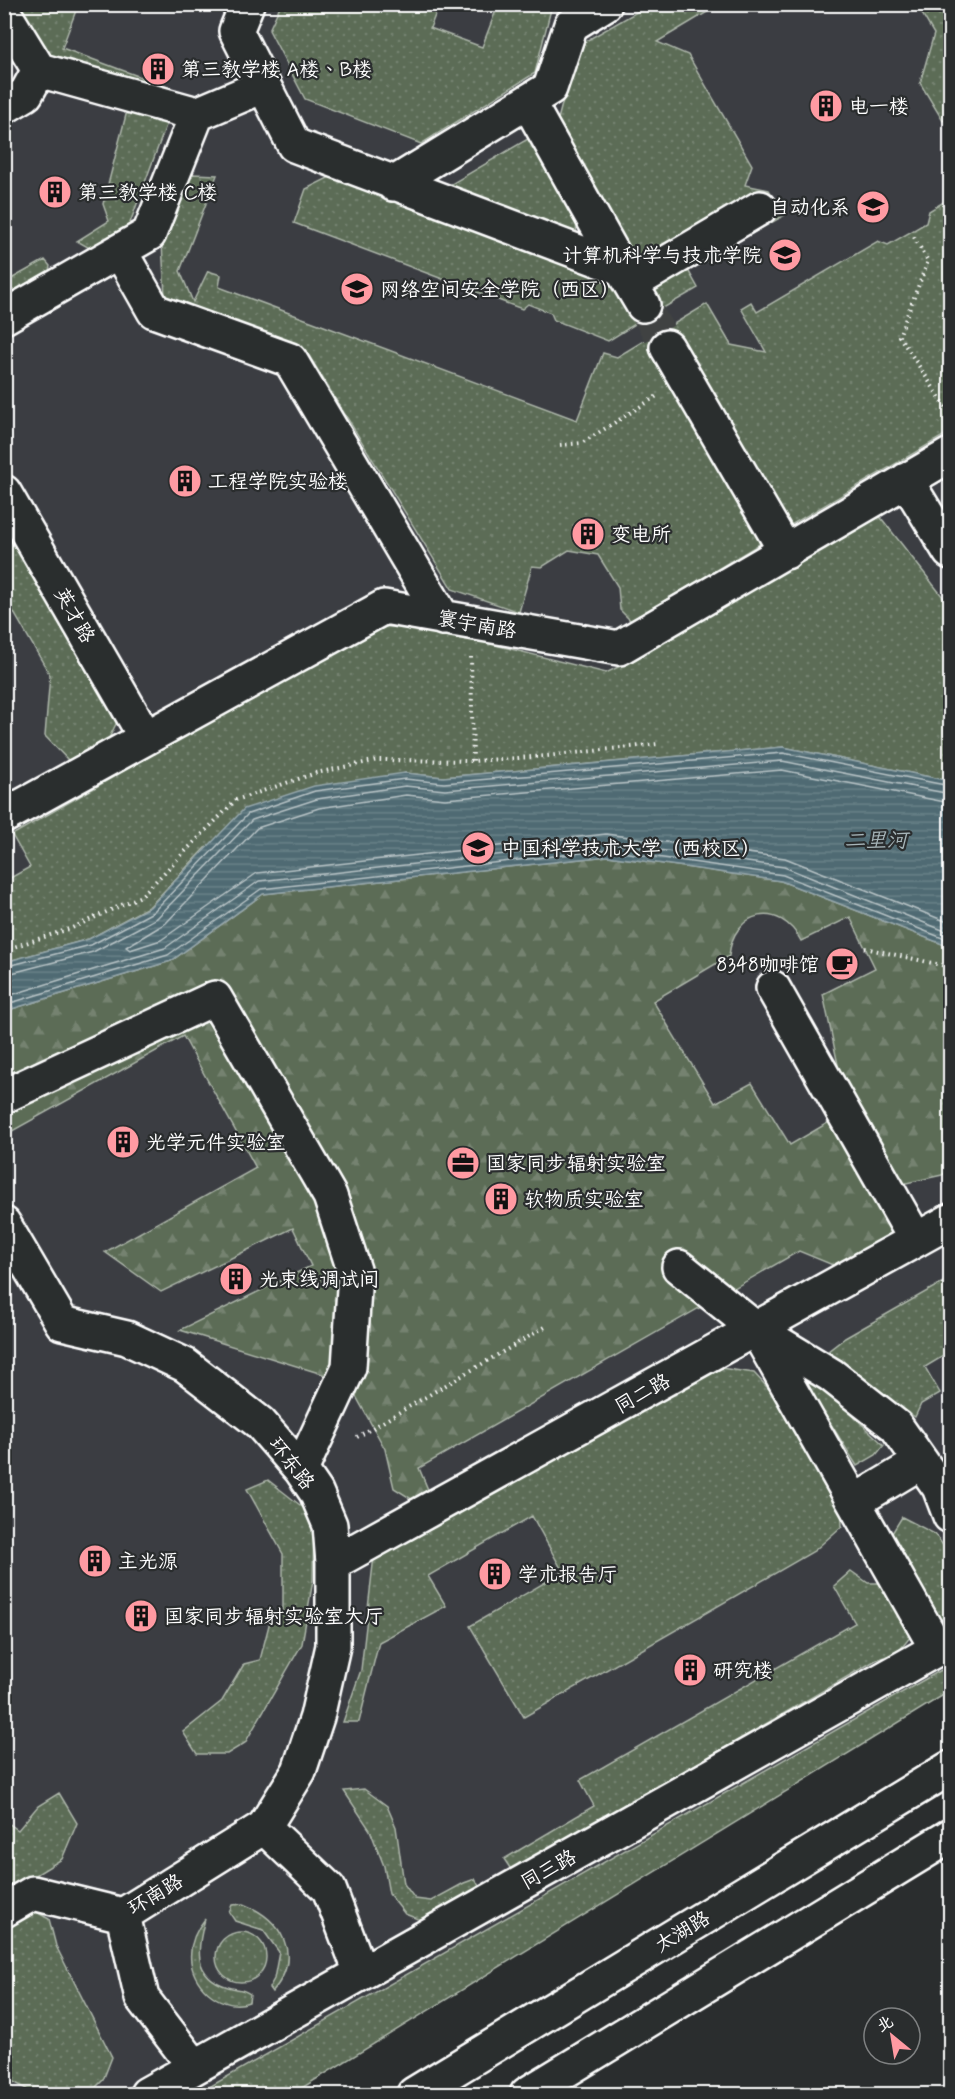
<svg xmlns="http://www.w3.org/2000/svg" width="955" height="2099" font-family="Mynerve,'LXGW WenKai TC',sans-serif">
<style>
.built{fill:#3b3d43}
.grass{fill:url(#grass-dots);stroke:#adb6aa;stroke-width:1.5}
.forest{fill:url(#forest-firs);stroke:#adb6aa;stroke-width:1.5}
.water{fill:url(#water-rules);stroke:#95a6ab;stroke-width:1.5}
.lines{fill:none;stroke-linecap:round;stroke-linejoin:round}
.shore{stroke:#b9c4c7;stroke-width:1.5}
.minor-tunnel{stroke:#3f4243;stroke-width:33;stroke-dasharray:33 16;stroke-linecap:butt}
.minor-casing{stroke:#fff;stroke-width:38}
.major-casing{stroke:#fff;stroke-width:38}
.path{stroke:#fff;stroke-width:4;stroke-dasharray:1.5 4.5;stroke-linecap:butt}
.minor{stroke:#2a2d2e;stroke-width:33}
.major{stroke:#2a2d2e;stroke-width:33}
.labels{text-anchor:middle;stroke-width:4.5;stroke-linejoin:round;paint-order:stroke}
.poi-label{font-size:20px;fill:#fff;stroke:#2a2d2e;text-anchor:start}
.street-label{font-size:20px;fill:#fff;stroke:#2a2d2e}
.water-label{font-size:21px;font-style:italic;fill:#a7b5b9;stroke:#2a2d2e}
</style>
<defs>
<pattern id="grass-dots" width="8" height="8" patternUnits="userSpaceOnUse" patternTransform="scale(1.5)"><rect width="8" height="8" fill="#5b6c56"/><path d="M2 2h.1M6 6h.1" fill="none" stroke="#74826f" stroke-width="1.8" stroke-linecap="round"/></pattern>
<pattern id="forest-firs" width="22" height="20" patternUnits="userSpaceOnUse" patternTransform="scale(1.5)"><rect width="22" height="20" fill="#5b6c56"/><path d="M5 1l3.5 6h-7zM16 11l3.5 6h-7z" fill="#74826f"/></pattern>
<pattern id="water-rules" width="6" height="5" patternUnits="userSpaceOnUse" patternTransform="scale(1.5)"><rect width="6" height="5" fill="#4f6b73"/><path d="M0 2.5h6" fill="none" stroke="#698188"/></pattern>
</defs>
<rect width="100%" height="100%" fill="#2a2d2e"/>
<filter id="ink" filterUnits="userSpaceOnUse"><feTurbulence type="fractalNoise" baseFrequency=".0167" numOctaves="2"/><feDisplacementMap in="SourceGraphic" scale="12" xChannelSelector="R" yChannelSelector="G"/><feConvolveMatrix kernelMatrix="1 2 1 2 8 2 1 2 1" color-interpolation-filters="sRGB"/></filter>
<g filter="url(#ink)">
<path class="built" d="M5 5H950V1691L292 2094H5Z"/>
<path class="grass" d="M281 4 439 5 430 28 482 47 498 5H552L535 73 421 144 305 99 269 30Z
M12 5H78L62 48 176 90 92 71 56 60 30 34Z
M649 5H712L714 8 657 42 688 55 752 165 745 185 769 190 785 215 688 270 698 288 658 311 555 131 577 46Z
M917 5H950V116L943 121 920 83 934 34Z
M127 111 168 120 127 231 93 250 77 241 109 221 103 204Z
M538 133 577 212 576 242 441 190Z
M192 174 217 175 180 271 193 302 208 271 221 275 219 287 577 420 603 353 617 357 650 337 768 539 631 621 620 610 618 587 598 555 569 550 542 567 532 566 519 612 452 589 305 349 165 297 162 243Z
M330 177 598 266 616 279 640 321 608 341 554 320 551 313 528 304 522 309 294 223 306 189Z
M950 198V432L784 529 667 328 707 304 731 345 766 352 741 308 751 302 757 312 878 241 888 245 926 223 929 211Z
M45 260 50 266 48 277 5 301 4 283Z
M4 511 121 714 108 740 69 761 45 736 50 675 5 597Z
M878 514 950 606V781L783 747 443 777 405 773 205 848 150 906 89 939 5 962V881L30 867 12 835 375 627 420 626 606 673 637 658Z
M950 1278V1352L925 1367 940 1393 921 1404 915 1417 823 1355 845 1338Z
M714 1367 754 1373 779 1400 841 1503 842 1526 814 1551 524 1717 470 1626 563 1572 532 1516 428 1576 446 1606 379 1642 359 1722H343L361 1670 374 1556Z
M801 1376 814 1379 884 1445 876 1455 857 1466Z
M268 1480 314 1516 313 1580 302 1644 245 1743 227 1754H197L183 1732 222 1701 244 1664 260 1660 271 1617 283 1614V1554L247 1489Z
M902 1517 935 1534 950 1555 949 1618 937 1620 889 1538Z
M851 1571 868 1583H888L912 1635 898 1652 876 1660 512 1871 504 1859 594 1806 580 1780 855 1623 834 1586Z
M950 1665V1691L292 2094H197Z
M364 1789 387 1806 396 1827 404 1884 415 1899 431 1901 464 1883 475 1879 481 1890 423 1921 405 1914 389 1894 384 1866 370 1830 344 1791Z
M59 1793 77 1823 62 1859 5 1894V1828L8 1823 18 1830 38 1806Z
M243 1904C283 1919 303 1957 272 1992L269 1988 274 1979 279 1952 263 1930 235 1921 229 1912 232 1905Z
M33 1910 49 1919 56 1946 112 2057 103 2080 89 2094H35L5 2077 4 1927Z
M205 1919C197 1948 192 1976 228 1987 237 1990 242 1988 250 1994L249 2002C224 2012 194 1988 191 1962 189 1946 195 1931 205 1919Z
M216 1957a25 25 0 1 1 50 0a25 25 0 1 1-50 0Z"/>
<path class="forest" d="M608 856 781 881 950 947V1170L942 1175 902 1184 841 1079 823 994 875 968 850 917 801 941C780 900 733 910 729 956L653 1001 715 1103 752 1083 790 1145 836 1118 897 1223 885 1242 840 1268 799 1251 419 1468 429 1492 413 1500 394 1488 385 1449 348 1382 180 1330 311 1266 293 1228 161 1292 105 1252 256 1168 183 1036 5 1135V1011L171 961 263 894Z"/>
<path class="water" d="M783 747 950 781V947L781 881 608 856 263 894 171 961 5 1011V962L89 939 150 907 244 809 314 786 405 773 443 777Z"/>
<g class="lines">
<path class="shore" d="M950 803 782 770 445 799 406 795 319 808 257 828 166 923 126 947 130 950 161 940 257 873 606 834 785 858 950 923
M4 967 91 945 153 912 248 814 315 791 405 779 444 783 783 753 950 786
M4 975 93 952 157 918 252 820 317 799 405 786 445 790 782 761 950 794
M4 997 165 948 259 881 607 843 784 867 950 933
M4 1005 168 955 261 889 607 850 783 875 950 941"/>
<path class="minor-tunnel" d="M643 305 667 347"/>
<defs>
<path id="minor" d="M247 4 236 31 294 145 621 268 643 305
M4 13 39 70 197 114
M528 102 621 268
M4 107 26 94 39 70
M393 184 550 88 571 25 605 4
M120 251 154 311 290 360 443 618
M631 284 760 208
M4 317 149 234 197 114 263 86
M667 347 786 552
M906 480 950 552
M4 492 146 738
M4 816 384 607 619 648 950 455
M773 988 916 1240
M4 1096 215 998 330 1196 355 1273 349 1367 301 1470
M4 1224 62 1323 127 1338 185 1365 260 1423 301 1470 316 1492 330 1525 333 1563V1646L317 1717 299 1771 264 1827 123 1915 33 1893 4 1910
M679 1267 757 1330 831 1375 896 1426 939 1487 950 1516
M757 1331 937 1649
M854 1502 921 1462
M333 1563 950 1221
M264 1827 329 1889 361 1973
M123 1915 142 1998 195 2067
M147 2094 937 1649H950"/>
<path id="major" d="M414 2094 950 1768
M527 2094 950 1836"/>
</defs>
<use href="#minor" class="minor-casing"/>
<use href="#major" class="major-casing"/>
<path class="path" d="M914 237 928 261 899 336 950 413
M560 445 582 443 657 396
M471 657 473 761
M865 948 950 967
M4 950 72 928 141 896 236 800 316 773 378 760 473 761 547 756 658 744
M357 1437 547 1326"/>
<use href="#minor" class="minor"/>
<use href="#major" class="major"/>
</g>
</g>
<defs>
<symbol id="building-disc" viewBox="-11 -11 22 22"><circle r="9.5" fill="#ff9aa2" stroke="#2a2d2e"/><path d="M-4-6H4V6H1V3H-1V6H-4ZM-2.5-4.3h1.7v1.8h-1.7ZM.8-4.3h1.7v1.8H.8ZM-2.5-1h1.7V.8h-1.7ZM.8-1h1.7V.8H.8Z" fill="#111"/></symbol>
<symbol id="university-disc" viewBox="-11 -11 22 22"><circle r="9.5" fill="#ff9aa2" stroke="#2a2d2e"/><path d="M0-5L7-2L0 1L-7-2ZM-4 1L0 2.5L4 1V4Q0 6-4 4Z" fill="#111"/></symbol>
<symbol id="cafe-disc" viewBox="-11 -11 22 22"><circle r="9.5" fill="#ff9aa2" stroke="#2a2d2e"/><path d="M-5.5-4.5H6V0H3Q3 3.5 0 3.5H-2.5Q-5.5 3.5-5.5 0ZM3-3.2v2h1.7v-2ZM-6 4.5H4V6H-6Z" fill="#111"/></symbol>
<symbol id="office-disc" viewBox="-11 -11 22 22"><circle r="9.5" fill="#ff9aa2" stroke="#2a2d2e"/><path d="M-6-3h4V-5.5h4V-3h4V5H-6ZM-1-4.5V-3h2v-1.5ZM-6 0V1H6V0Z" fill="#111"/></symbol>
</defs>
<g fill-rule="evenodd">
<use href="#building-disc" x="139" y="50" width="38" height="38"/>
<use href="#building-disc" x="807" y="87" width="38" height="38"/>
<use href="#building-disc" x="36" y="173" width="38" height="38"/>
<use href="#university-disc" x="854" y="188" width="38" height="38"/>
<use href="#university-disc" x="766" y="236" width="38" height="38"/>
<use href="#university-disc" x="338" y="270" width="38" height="38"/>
<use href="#building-disc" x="166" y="462" width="38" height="38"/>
<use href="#building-disc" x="569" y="515" width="38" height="38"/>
<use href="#university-disc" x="459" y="829" width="38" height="38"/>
<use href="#cafe-disc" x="823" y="945" width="38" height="38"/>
<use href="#building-disc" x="104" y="1123" width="38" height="38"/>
<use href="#office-disc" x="444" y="1144" width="38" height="38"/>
<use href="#building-disc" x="482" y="1180" width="38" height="38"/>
<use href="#building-disc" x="217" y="1260" width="38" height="38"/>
<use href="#building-disc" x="76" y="1542" width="38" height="38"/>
<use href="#building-disc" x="476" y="1555" width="38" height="38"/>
<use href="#building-disc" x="122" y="1597" width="38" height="38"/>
<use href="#building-disc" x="671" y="1651" width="38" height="38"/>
</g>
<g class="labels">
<g class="poi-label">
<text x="181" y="76">第三教学楼 A楼、B楼</text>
<text x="849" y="113">电一楼</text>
<text x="78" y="199">第三教学楼 C楼</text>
<text x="850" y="214" text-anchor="end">自动化系</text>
<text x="762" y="262" text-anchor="end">计算机科学与技术学院</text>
<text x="380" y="296">网络空间安全学院（西区）</text>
<text x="208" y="488">工程学院实验楼</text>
<text x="611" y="541">变电所</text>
<text x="501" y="855">中国科学技术大学（西校区）</text>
<text x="819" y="971" text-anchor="end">8348咖啡馆</text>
<text x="146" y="1149">光学元件实验室</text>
<text x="486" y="1170">国家同步辐射实验室</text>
<text x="524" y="1206">软物质实验室</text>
<text x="259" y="1286">光束线调试间</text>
<text x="118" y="1568">主光源</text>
<text x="518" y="1581">学术报告厅</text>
<text x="164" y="1623">国家同步辐射实验室大厅</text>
<text x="713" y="1677">研究楼</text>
</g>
<g class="street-label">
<text transform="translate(75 615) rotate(60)" y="7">英才路</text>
<text transform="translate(477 624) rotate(10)" y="7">寰宇南路</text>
<text transform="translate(642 1393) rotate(-29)" y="7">同二路</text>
<text transform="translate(292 1463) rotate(52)" y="7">环东路</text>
<text transform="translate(548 1869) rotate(-29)" y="7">同三路</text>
<text transform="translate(155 1894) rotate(-31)" y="7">环南路</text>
<text transform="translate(682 1931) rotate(-31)" y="7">太湖路</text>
</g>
<g class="water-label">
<text x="876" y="847">二里河</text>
</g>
</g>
<rect width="955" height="2099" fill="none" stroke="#2a2d2e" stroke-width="24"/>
<rect x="12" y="12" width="931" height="2075" fill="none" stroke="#fff" stroke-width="2" filter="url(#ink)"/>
<g transform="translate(892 2036) rotate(330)"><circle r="28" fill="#2a2d2e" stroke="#7f8182" stroke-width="1.5"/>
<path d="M0-4.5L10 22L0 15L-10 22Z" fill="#ff9aa2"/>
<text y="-9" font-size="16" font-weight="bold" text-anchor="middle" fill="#ffffff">北</text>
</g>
</svg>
